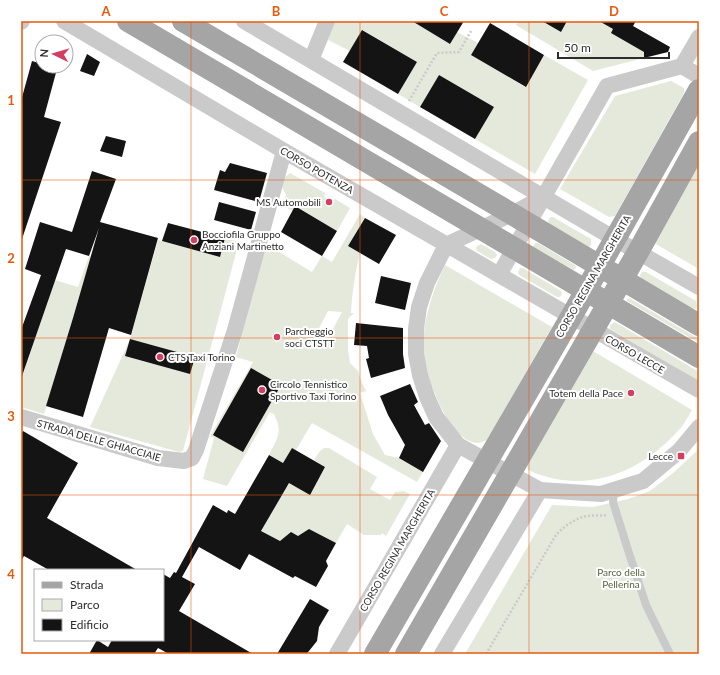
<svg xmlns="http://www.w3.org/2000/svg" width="720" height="675" font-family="Lato,sans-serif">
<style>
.green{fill:#e5e9dc;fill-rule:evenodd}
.building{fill:#141414}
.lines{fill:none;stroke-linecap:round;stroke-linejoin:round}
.path{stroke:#cacaca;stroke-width:2.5;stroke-dasharray:2 2;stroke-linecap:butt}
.lane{stroke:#cacaca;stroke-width:8}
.street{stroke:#cacaca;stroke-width:16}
.primary{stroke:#a5a5a5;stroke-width:22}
.grid{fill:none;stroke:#e8590c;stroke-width:1;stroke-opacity:0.55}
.poi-dot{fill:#d43f60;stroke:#fff;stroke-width:1.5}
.labels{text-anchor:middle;stroke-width:4;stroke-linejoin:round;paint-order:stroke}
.street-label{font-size:10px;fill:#2d2d2d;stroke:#fff}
.poi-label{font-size:10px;fill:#2d2d2d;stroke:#fff;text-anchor:start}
.park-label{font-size:10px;fill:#55643f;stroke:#fff}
.neatline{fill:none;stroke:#e8590c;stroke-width:1.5}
.grid-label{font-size:13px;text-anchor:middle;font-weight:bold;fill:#e8590c}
</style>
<rect width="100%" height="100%" fill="#fff"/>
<path class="green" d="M335 21H412L450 44 457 32 478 43 471 55 525 87 544 55 588 80 535 174 475 139 494 107 439 75 420 107 398 94 417 62 363 30 350 51 328 40Z
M519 21H542L561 32 567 21H599L613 29 644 52V58L593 71 516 25Z
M671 81 684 88V93L615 216 609 217 560 189 615 96Z
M699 164V269L654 243Z
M290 173 325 193 324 197 332 201 335 199 350 208 337 231 296 206 293 211 283 206 286 195 282 187 284 178Z
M360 214 365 218 348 246 360 253C355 273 352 292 351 313H354L348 319V349L350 363 358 371 362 383 366 391 360 393 373 434 385 455 399 458 423 472 417 482 312 423 296 450 292 448 283 463 269 455C275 442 283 433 276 419 275 415 274 414 270 412L227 486 203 479 214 438 210 436 253 362 236 357 266 244 312 272 322 256 332 262ZM328 311 342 312 326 342 315 336Z
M550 217H553L591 239V245L589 247 549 224 548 221Z
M225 238 239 242 183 451 179 452 90 427 130 339 158 240 220 257Z
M535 243H538L575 265 576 268 574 270 535 249 533 247Z
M481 244 495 252 497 255 495 258 491 259 477 251 476 248 477 246Z
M89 256H91L73 318 44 414 21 407V380L55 280 78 287Z
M445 265 552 327 487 440C484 441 480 443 478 443 449 442 427 379 424 356 423 348 424 339 424 332 427 308 435 286 445 265Z
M520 268H523L561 291 562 294 560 297H557L519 275 518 272Z
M642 272H646L696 301 697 306 696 309 691 308 641 279 640 275Z
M629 298 699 339V343L627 301V299Z
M615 322 699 372V381L610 329V325Z
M593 351 692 410C687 418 683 427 676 433 637 475 583 495 528 470L527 466Z
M324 448H329L377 477 370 489 390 500 395 492 404 491 410 494 386 536 382 533 381 535H364L347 524 336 543 309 529 298 536 291 533 280 541 261 531 289 483 310 494 325 467 314 460 320 451Z
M699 449V654H465L552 505 593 507 628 499 650 491 673 473Z"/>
<path class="building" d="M412 21H464L450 44Z
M542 21H567L561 32Z
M599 21H636L633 26 670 47 668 52 644 58V52L611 33 613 29Z
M490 23 544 55 526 87 471 55Z
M362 30 417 62 398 94 343 62Z
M87 54 100 62 94 76 80 71Z
M32 61 42 64V66H48L57 69 44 117 61 122 21 242V101Z
M439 75 494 107 475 139 420 107Z
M106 136 126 141 122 157 100 151Z
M230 163 267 173 259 202 214 190 220 170 225 172Z
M92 171 116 179 100 222 158 238 131 335 109 328 83 417 46 406 73 318 99 228 89 256 66 249 21 379V330L41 275 25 269 40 222 72 232Z
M219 202 256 212 251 230 214 220Z
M295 206 337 231 322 256 281 232Z
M365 218 396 235 379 264 348 246Z
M168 223 225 238 220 257 162 241Z
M381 276 411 283 405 310 375 303Z
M356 323 403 328V354L405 368 371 378 366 359 369 358 367 346 354 345Z
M130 339 195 357 190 374 125 356Z
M251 368 281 385 243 452 213 435Z
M410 384 418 402 414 405 425 425 429 423 441 441 423 472 399 458 405 445 388 415 380 396Z
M23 431 78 463 47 518 137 570H49L24 556 21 561V434Z
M292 448 325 467 310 495 289 483 261 531 280 541 291 532 298 536 309 529 336 543 326 561 328 566 316 587 295 576 293 578 249 554 240 570 199 547 182 577 195 584 179 611 253 654H169L158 648 154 654H89L97 640 108 647 112 640H163V574L170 578 174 572 176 573 213 505 227 513 228 510 235 514 269 455 283 463Z
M310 599 329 610 319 627 317 641 309 651 306 654H277Z"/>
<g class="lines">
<path class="path" d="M409 101 437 53 459 52 471 31
M486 654 556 535C563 527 577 517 588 516 594 515 601 516 607 515"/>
<path class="lane" d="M614 490 613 502 628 550 646 605 670 654"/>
<path class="street" d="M64 21 284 151 699 390
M244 21 615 239 699 287
M21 22 22 21
M311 60 327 21
M682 66 699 37
M543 197 512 214 446 245 427 283 419 307 416 329V354L420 375 427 397 436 417 458 445 540 490 601 494 643 481 679 451 699 427
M499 275 607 86 682 66 699 76
M21 417 158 458 184 461 192 458 196 450 235 330 284 151
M337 654 458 445
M442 654 540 490"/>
<path class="primary" d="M128 21 699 357
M183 21 512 214 699 325
M375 654 571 317 699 90
M406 654 638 252 699 142"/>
</g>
<path class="grid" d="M191 21V654M360 21V654M529 21V654M21 180H699M21 338H699M21 495H699"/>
<g class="poi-dot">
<circle cx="329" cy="202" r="4"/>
<circle cx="194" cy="240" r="4"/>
<circle cx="277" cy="337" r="4"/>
<circle cx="160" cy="357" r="4"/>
<circle cx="262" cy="390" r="4"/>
<circle cx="631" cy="393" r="4"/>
<rect x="677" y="452" width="8" height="8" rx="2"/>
</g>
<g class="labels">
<g class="street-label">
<text transform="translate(317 170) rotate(30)" y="4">CORSO POTENZA</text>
<text transform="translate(593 276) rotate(-60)" y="4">CORSO REGINA MARGHERITA</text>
<text transform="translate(635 354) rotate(30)" y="4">CORSO LECCE</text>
<text transform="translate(99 440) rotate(16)" y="4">STRADA DELLE GHIACCIAIE</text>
<text transform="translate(397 550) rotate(-60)" y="4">CORSO REGINA MARGHERITA</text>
</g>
<g class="poi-label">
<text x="321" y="206" text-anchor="end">MS Automobili</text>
<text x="202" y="238">Bocciofila Gruppo<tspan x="202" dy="12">Anziani Martinetto</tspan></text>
<text x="285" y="335">Parcheggio<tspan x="285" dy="12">soci CTSTT</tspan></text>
<text x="168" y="361">CTS Taxi Torino</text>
<text x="270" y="388">Circolo Tennistico<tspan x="270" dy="12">Sportivo Taxi Torino</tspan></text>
<text x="623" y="397" text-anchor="end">Totem della Pace</text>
<text x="673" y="460" text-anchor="end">Lecce</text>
</g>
<g class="park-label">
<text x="621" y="576">Parco della<tspan x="621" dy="12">Pellerina</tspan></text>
</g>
</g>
<rect width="720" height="675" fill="none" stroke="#ffffff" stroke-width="44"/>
<rect x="34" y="569" width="130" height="72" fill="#ffffff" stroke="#ababab"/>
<rect x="42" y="582" width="20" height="6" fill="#a5a5a5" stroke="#ababab"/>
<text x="70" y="589" font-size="12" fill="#2d2d2d">Strada</text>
<rect x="42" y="599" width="20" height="12" fill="#e5e9dc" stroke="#ababab"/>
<text x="70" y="609" font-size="12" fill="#2d2d2d">Parco</text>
<rect x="42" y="619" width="20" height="12" fill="#141414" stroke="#ababab"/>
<text x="70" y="629" font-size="12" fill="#2d2d2d">Edificio</text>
<g transform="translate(54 54) rotate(275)"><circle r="19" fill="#ffffff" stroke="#ababab"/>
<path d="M0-3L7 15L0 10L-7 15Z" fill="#d43f60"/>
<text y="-6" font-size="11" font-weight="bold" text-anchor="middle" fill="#2d2d2d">N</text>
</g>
<path d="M558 52v6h111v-6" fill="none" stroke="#2d2d2d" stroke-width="2"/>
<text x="564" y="52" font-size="12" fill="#2d2d2d" stroke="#ffffff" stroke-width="3" paint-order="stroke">50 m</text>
<rect x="22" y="22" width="676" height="631" class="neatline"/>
<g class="grid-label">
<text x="106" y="16">A</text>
<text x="276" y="16">B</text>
<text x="444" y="16">C</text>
<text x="614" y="16">D</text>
<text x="11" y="105">1</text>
<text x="11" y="263">2</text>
<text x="11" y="421">3</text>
<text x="11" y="579">4</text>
</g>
</svg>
